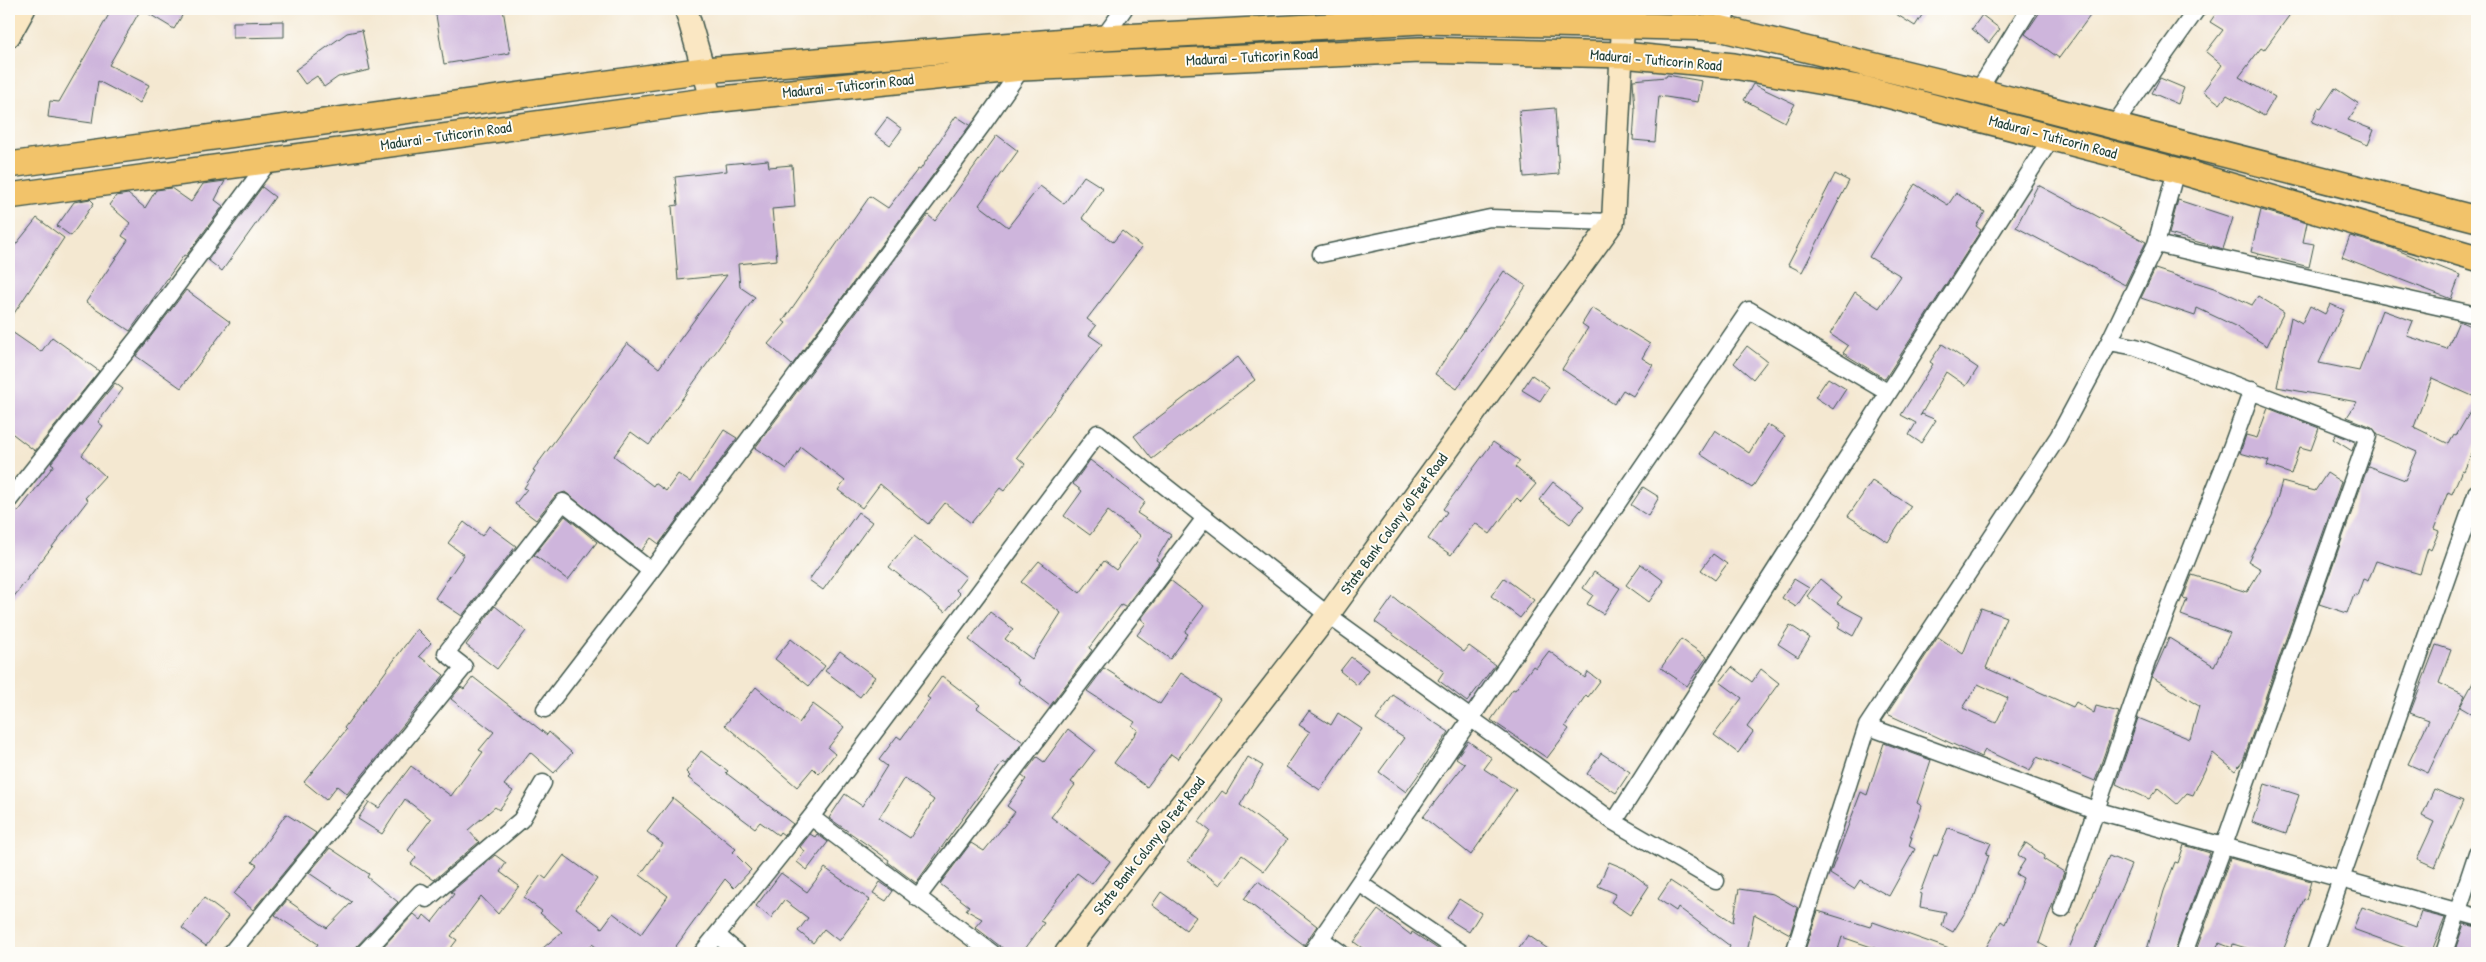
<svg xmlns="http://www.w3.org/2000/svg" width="2486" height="962" font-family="'Patrick Hand',sans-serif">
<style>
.building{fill:#ceb5dc;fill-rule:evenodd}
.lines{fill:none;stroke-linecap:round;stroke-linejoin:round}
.street-casing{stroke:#3f574c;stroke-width:19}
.secondary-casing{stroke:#3f574c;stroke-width:25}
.primary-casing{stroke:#3f574c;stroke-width:28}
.street{stroke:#fff;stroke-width:16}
.secondary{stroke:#fae7c3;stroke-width:22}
.primary{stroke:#f2c36a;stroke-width:25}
.labels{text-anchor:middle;stroke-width:4;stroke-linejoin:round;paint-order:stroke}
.street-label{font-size:15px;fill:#1f3d34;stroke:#fdfcf7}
</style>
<rect width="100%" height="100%" fill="#fdfcf7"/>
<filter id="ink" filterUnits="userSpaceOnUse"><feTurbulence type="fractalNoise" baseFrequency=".02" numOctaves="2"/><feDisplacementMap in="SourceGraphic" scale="10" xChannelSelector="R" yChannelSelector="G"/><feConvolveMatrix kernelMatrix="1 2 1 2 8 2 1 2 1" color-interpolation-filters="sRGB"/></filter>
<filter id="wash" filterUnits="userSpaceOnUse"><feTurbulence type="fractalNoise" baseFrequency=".0096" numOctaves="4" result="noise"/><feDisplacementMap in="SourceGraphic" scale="20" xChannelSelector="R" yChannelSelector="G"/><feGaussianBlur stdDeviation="1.12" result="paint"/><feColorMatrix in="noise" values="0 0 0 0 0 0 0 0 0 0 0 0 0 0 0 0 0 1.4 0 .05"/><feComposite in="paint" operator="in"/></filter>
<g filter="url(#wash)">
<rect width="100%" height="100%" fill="#f4e8d1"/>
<g id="blocks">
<path class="building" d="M112 9H186L174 29 141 9 109 65 149 85 140 103 98 81 92 123 48 117 50 101 59 102Z
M435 9H503L510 53 444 64Z
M1888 9H1926L1915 26Z
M2042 9H2095L2059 58 2025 34Z
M2219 9H2294L2264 50 2261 48 2239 77 2275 97 2264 116 2227 95 2220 104 2203 91 2222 65 2206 52 2223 30 2210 22Z
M1982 15 2000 29 1989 43 1972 29Z
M284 21V37L233 38V22Z
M362 30 370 70 338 77 324 87 317 76 305 84 295 70 347 33Z
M1667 75 1702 81 1698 102 1659 96 1655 142 1633 140 1635 110 1633 80 1666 77Z
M2160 78 2184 88 2178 104 2152 93Z
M1753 84 1795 104 1785 122 1744 100Z
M2335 88 2359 104 2348 120 2374 130 2368 145 2312 122 2318 108 2321 109Z
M1555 108 1559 174 1524 177 1519 111Z
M956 116 970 125 792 365 768 344 786 323 783 321 870 196 888 208 918 169 920 170Z
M887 118 902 129 890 145 875 134Z
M997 135 1018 151 979 205 1008 227 1040 186 1064 204 1084 176 1103 188 1082 218 1113 242 1122 231 1142 247 1087 319 1096 326 1089 335 1102 344 1017 457 1025 464 1004 491 1000 488 971 523 945 503 928 524 880 484 862 508 838 490 845 481 801 447 787 469 755 448 928 215 935 221Z
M768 160 769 167 792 165 795 207 772 209 777 260 738 264 740 287 755 297 649 445 631 432 614 456 653 486 655 483 666 491 678 474 690 482 724 430 737 438 659 544 651 538 641 551 565 492 555 496 536 520 515 504 527 489 524 488 535 471 533 470 627 343 659 368 727 275 678 280 672 206 678 205 675 177 727 171 726 164Z
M1835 174 1849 181 1802 272 1788 265Z
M225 181 215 200 223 206 186 256 184 255 130 331 86 302 128 240 122 236 130 223 109 205 116 196 128 194 145 208 156 190 171 188 191 202 203 184Z
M1915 184 1948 205 1956 193 1985 212 1976 226 1981 230 1885 379 1843 353 1848 346 1830 334 1855 292 1879 308 1901 276 1869 257Z
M2038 185 2146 242 2125 285 2016 227Z
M262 187 275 197 222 271 208 260Z
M90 199 94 203 71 236 57 226 74 202Z
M2178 200 2233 218 2223 249 2169 234Z
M2261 210 2307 223 2303 242 2314 244 2309 267 2251 252Z
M37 218 64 238 9 321V253Z
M2350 236 2392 248 2460 275 2451 299 2342 257Z
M2155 269 2220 290 2252 305 2258 296 2284 312 2267 346 2235 326 2197 308 2195 316 2141 298Z
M1504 271 1526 286 1457 389 1435 374Z
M186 290 230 322 181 388 136 356Z
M2330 304 2344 310 2319 363 2359 371 2382 310 2413 321 2407 336 2447 349 2459 321 2477 329V398L2432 378 2414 427 2449 444 2454 435 2456 436 2477 400V442L2464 471 2462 470 2452 494 2448 492 2434 529 2439 531 2431 550 2428 548 2420 574 2376 561 2368 581 2363 579 2357 596 2354 594 2347 613 2319 604 2368 466 2405 480 2417 452 2378 435 2372 427 2347 417 2357 402 2277 387 2291 317 2302 323 2310 306 2325 314Z
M1592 308 1650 344 1642 358 1653 365 1633 396 1623 390 1614 404 1562 369 1588 328 1582 324Z
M9 330 41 352 52 337 99 371 35 451 9 431Z
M1942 344 1978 368 1966 386 1946 372 1920 416 1922 414 1936 420 1921 443 1909 435 1916 423 1901 415 1933 364 1930 362Z
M1747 346 1767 361 1753 379 1734 363Z
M1238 357 1255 380 1152 459 1134 436Z
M1532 375 1549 387 1540 401 1522 390Z
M1828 378 1846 389 1833 409 1815 397Z
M115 383 123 389 98 422 103 426 82 455 105 476 85 498 88 500 9 603V510L14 508 18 512 54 465 51 463Z
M2268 408 2319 428 2311 450 2300 447 2291 474 2267 466 2269 461 2240 453 2246 435 2257 438Z
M1767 424 1785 436 1752 488 1700 454 1715 430 1749 453Z
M2336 434 2355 442 2352 451 2333 439Z
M1493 442 1520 461 1515 467 1536 484 1521 502 1517 498 1490 534 1475 523 1451 555 1428 539 1447 512 1443 509Z
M1090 460 1145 502 1137 513 1171 535 1156 560 1159 562 1125 607 1121 605 1089 648 1092 650 1090 653 1050 706 1018 682 1020 679 969 640 990 612 1013 629 1005 639 1032 659 1061 613 1021 582 1039 561 1080 593 1104 561 1116 570 1141 536 1108 511 1090 535 1064 516 1082 491 1073 484Z
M2327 473 2341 482 2243 761 2235 771 2213 753 2193 795 2187 793 2177 804 2158 788 2149 799 2116 784 2138 718 2190 739 2199 706 2152 677 2169 638 2214 666 2230 633 2181 615 2187 599 2183 598 2192 575 2247 592 2261 569 2248 561 2272 516 2282 482 2315 491Z
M1872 481 1911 506 1888 542 1848 516Z
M1553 482 1584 506 1570 524 1539 500Z
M1643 487 1659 497 1648 516 1631 505Z
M858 512 872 522 823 590 809 580Z
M565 516 597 542 568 580 534 555Z
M464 522 482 536 489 526 516 546 462 616 435 598 464 555 448 543Z
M914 536 966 577 956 590 960 594 945 612 889 567Z
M1713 554 1727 564 1715 580 1701 570Z
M1641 564 1664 581 1649 602 1626 585Z
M1594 572 1620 588 1603 614 1587 604 1593 595 1583 588Z
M1504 578 1534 600 1520 618 1491 596Z
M1794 579 1809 588 1796 607 1782 598Z
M1820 579 1842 597 1837 603 1863 617 1853 636 1838 627 1841 622 1807 596Z
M1170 580 1204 606 1185 632 1188 634 1170 659 1137 635 1146 623 1141 619Z
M1393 597 1464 652 1469 646 1495 665 1467 702 1438 680 1444 671 1375 622Z
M495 606 526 631 497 669 466 645Z
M1981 608 2006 617 1986 668 2073 707 2076 702 2094 713 2096 706 2119 712 2095 781 2037 757 2030 771 1985 750 1981 757 1887 714 1938 637 1963 654ZM1978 684 2008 698 1996 723 1963 708Z
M1790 625 1810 638 1798 657 1778 644Z
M417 629 431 643 419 656 444 675 347 794 337 786 326 800 304 782 346 730 344 728Z
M791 639 825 666 809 686 775 659Z
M1681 639 1707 657 1687 686 1661 668Z
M2436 645 2451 650 2439 683 2465 695 2428 773 2408 764 2429 720 2410 713Z
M840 651 875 677 860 697 825 671Z
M1549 651 1585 678 1588 672 1600 681 1588 697 1586 695 1565 726 1569 729 1547 758 1491 720 1513 689 1515 690 1533 666 1536 668Z
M1351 657 1368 670 1357 685 1340 671Z
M1732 667 1752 682 1761 669 1779 683 1747 727 1753 732 1738 753 1714 735 1742 698 1720 682Z
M1104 668 1160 704 1181 673 1220 699 1178 759 1171 754 1147 787 1114 763 1138 730 1132 726 1135 722 1087 691Z
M2477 675V717L2460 707Z
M942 676 980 705 977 708 1023 742 1006 764 1003 762 916 883 888 862 889 860 829 818 845 794 862 806 887 766 879 760 897 736 901 739 930 699 927 697ZM904 778 934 800 910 838 879 818Z
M473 677 547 735 549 732 572 753 554 773 530 752 504 785 513 791 499 810 495 807 468 830 479 842 434 880 411 864 416 857 408 850 431 819 405 799 382 834 358 819 369 802 379 808 411 766 451 796 483 752 479 750 494 732 451 699 461 687 464 689Z
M756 687 799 723 813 704 844 727 828 748 835 754 819 774 813 768 797 787 725 725Z
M1393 695 1449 732 1406 792 1379 772 1404 738 1376 720Z
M1309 711 1331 725 1338 713 1362 729 1320 790 1286 767 1310 732 1299 725Z
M1068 729 1095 750 1071 782 1075 785 1051 817 1110 861 1092 884 1077 873 1040 921 1044 923 1022 953H1009L975 927 982 919 966 910 969 906 940 884 971 843 984 851 1015 812 1007 806 1026 779 1022 776 1037 757 1044 762Z
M1468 741 1492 758 1484 769 1516 790 1471 855 1423 817 1465 764 1456 758Z
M1884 743 1931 760 1917 803 1922 806 1910 837H1912L1909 846 1915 849 1889 896 1860 880 1854 889 1830 874 1861 792 1867 795Z
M701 751 728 771 726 773 793 824 784 835 780 832 778 835 760 822 755 828 688 778 690 776 686 772Z
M1601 753 1630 772 1616 793 1587 774Z
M1248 757 1263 766 1240 805 1287 840 1264 871 1242 855 1220 885 1188 861 1210 831 1199 822 1222 791 1226 794Z
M2265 784 2299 795 2286 834 2252 822Z
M2434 789 2463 801 2435 867 2417 859 2434 822 2422 816Z
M673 798 736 849 733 852 751 870 734 888 725 879 671 953H604L592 944 586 953H537L562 932 540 913 542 911 524 898 541 875 546 879 564 855 597 879 576 908 602 928 613 913 641 934 668 896 640 875 663 844 647 832Z
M286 814 316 833 253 910 234 894 257 865 252 862Z
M1948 828 1991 843 1986 854 1989 855 1974 898 1953 932 1942 926 1946 912 1920 907 1922 894 1920 893 1934 855 1937 856Z
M810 834 815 837 817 834 828 842 807 870 797 862 805 851 800 847Z
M2026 843 2045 856 2043 859 2064 872 2039 943 2057 953H1983L2001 921 2005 924 2023 878 2016 874 2025 860 2018 855Z
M2184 845 2210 853 2174 953H2146L2164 891 2175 862 2178 863Z
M330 848 369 874 367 877 398 902 357 946 354 953H311L318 944 275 915 287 900 327 928 352 902 309 873Z
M495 855 506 863 500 872 519 886 498 914 481 896 451 936 457 940 447 953H377L414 914 421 920 424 915 432 922 454 894 451 892Z
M2109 856 2131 865 2093 953H2067Z
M2230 858 2311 881 2306 900 2304 899 2282 953H2262L2233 944 2232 948 2219 943 2213 953H2195Z
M1609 862 1626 869 1649 886 1630 915 1611 902 1616 894 1598 886Z
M825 868 870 900 839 941 824 929 813 943 798 931 808 918 784 900 771 918 756 906 781 873 807 892Z
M1258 881 1317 926 1304 945 1244 899Z
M1670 881 1733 922 1739 889 1773 894 1798 908 1790 934 1754 914 1747 953H1727L1730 946 1678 907 1676 911 1658 899Z
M880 882 893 891 886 901 873 893Z
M1161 892 1196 917 1186 930 1152 905Z
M204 898 228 916 206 946 182 928Z
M1459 899 1481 913 1469 932 1447 918Z
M2362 907 2416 927 2421 912 2445 918 2431 953H2406L2408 949 2353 929Z
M1378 910 1411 935 1412 932 1444 953H1369L1354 942Z
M1818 911 1870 927 1873 922 1955 951V953H1889L1842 937 1837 953H1804Z
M2464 924 2477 927V953H2454Z
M1528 935 1554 953H1516Z"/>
</g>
</g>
<g filter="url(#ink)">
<use href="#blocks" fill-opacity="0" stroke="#3f574c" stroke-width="1"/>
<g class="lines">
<defs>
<path id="street" d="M1719 28 1729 9
M1103 38 1124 9
M1978 91 2029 9
M2114 125 2197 9
M2156 244 2477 315
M1321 254 1490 218 1613 222
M2109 342 2136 347 2368 436 2224 845 2184 953
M9 500 139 336 269 161
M651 571 983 124 1022 68
M1867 726 2095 810 2477 917
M811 817 992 953
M1614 822 2052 137
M1359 883 1462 953
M917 898 1205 518
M2062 909 2148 659 2231 448 2252 390
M717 935 738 953
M1321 939 1341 953
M231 953 464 667 446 653 563 502 651 571 545 709
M364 953 421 892 427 899 521 820 543 783
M702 953 811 817 1098 433 1328 615 1614 822 1716 881
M1311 953 1749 310 1887 392
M1794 953 1867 726 2058 437 2109 342 2156 244 2176 170
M2315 953 2477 492
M2444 953 2477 853"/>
<path id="secondary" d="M686 9 712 100
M9 36 24 9
M1066 953 1328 615 1613 222 1623 26"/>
<path id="primary" d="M9 165 704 70 1103 38 1422 21 1719 28 1978 91 2477 219
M9 196 712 100 1022 68 1420 50 1623 55 1734 66 1864 89 2176 170 2477 258"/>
</defs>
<use href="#street" class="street-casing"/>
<use href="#secondary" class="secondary-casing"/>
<use href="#primary" class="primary-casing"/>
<use href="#street" class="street"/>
<use href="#secondary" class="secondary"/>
<use href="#primary" class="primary"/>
</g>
</g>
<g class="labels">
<g class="street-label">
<text transform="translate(1252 57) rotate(-3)" y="5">Madurai - Tuticorin Road</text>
<text transform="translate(1656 60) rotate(5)" y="5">Madurai - Tuticorin Road</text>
<text transform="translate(848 86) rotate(-6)" y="5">Madurai - Tuticorin Road</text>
<text transform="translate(446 136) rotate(-8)" y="5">Madurai - Tuticorin Road</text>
<text transform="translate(2053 137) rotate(15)" y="5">Madurai - Tuticorin Road</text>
<text transform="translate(1394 524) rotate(-54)" y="5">State Bank Colony 60 Feet Road</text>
<text transform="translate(1149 846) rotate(-52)" y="5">State Bank Colony 60 Feet Road</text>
</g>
</g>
<rect width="2486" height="962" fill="none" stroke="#fdfcf7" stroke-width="30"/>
</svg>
